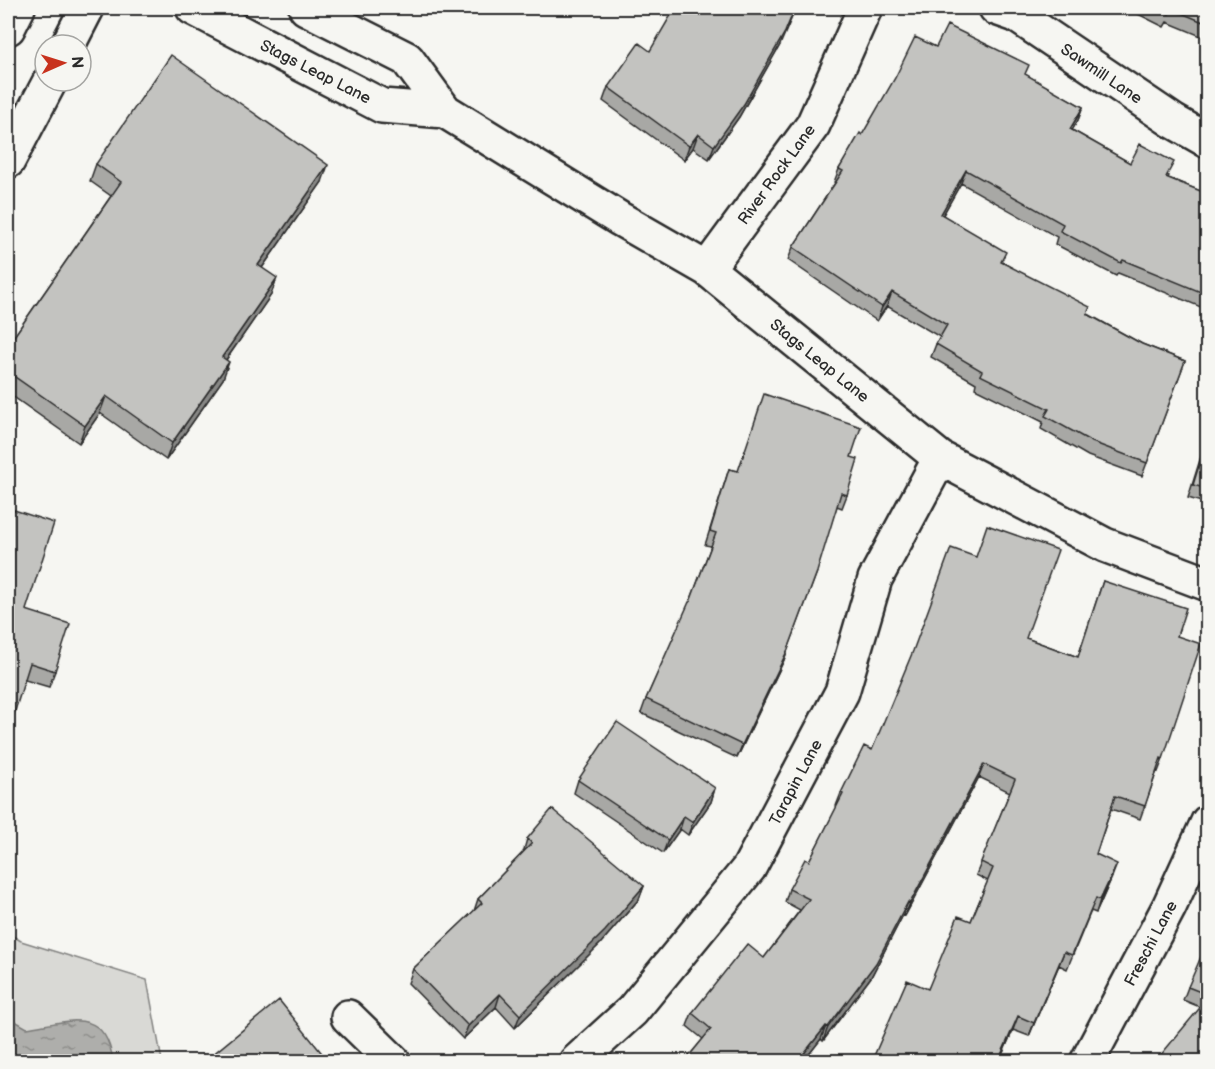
<svg xmlns="http://www.w3.org/2000/svg" width="1215" height="1069" font-family="'Balsamiq Sans',sans-serif">
<style>
.grass{fill:#d9d9d5;stroke:#828280;stroke-width:1.5}
.water{fill:url(#water-ripples);stroke:#7a7a78;stroke-width:1.5}
.lines{fill:none;stroke-linecap:round;stroke-linejoin:round}
.minor-casing{stroke:#2b2b2b;stroke-width:38}
.minor{stroke:#f6f6f2;stroke-width:33}
.wall{fill:#a8a8a5;stroke:#2b2b2b;stroke-width:1.5}
.shaded-wall{fill:#888886;stroke:#2b2b2b;stroke-width:1.5}
.building{fill:#c3c3c0;stroke:#2b2b2b;stroke-width:1.5}
.labels{text-anchor:middle;stroke-width:6;stroke-linejoin:round;paint-order:stroke}
.street-label{font-size:16px;fill:#2b2b2b;stroke:#f6f6f2}
</style>
<defs>
<pattern id="water-ripples" width="26" height="14" patternUnits="userSpaceOnUse" patternTransform="scale(1.5)"><rect width="26" height="14" fill="#aeaeab"/><path d="M2 4q2-2 4 0t4 0M15 11q2-2 4 0t4 0" fill="none" stroke="#8e8e8b"/></pattern>
</defs>
<rect width="100%" height="100%" fill="#f6f6f2"/>
<filter id="ink" filterUnits="userSpaceOnUse"><feTurbulence type="fractalNoise" baseFrequency=".0167" numOctaves="2"/><feDisplacementMap in="SourceGraphic" scale="12" xChannelSelector="R" yChannelSelector="G"/><feConvolveMatrix kernelMatrix="1 2 1 2 8 2 1 2 1" color-interpolation-filters="sRGB"/></filter>
<g filter="url(#ink)">
<path class="grass" d="M8 933 21 941 147 980 162 1061H8Z"/>
<path class="water" d="M8 1017 27 1028C67 1022 105 1005 113 1061H8Z"/>
<g class="lines">
<defs>
<path id="minor" d="M193 8 382 106 445 111
M306 8 407 59 445 111 620 219 707 269 940 458 1105 545 1208 584
M996 8 1016 15 1173 121 1208 141
M8 28 18 8
M68 45 87 8
M8 161 50 81
M707 269 813 125 865 8
M348 1017 394 1062
M576 1062 632 1011 749 868 842 692 875 579 940 458
M1087 1062 1169 907 1208 822"/>
</defs>
<use href="#minor" class="minor-casing"/>
<use href="#minor" class="minor"/>
</g>
<path class="wall" d="M1126 8H1208V39L1167 22 1164 27Z
M780 45 739 117 709 159 693 148 684 160 603 101 608 87 650 51Z
M936 47 1026 75 1083 107 1078 120 1072 130 1130 163 1169 176 1168 178 1208 194V310L1118 273 1116 276 1055 244 1057 237 961 183 943 215 1002 262 1088 314 1142 344 1185 361 1142 476 1088 456 1041 429 1043 422 975 388 976 383 931 357 936 344 940 337 887 306 877 321 788 260 793 247 835 183 834 182 839 169 862 135Z
M96 164 322 182 262 268 271 295 226 360 223 379 166 460 100 413 79 443 8 393V345L111 196 90 181Z
M1208 434V504L1188 498Z
M851 457 847 495 842 508 837 506 784 660 737 758 641 713 646 699 690 602 711 546 705 545 729 469 738 471Z
M1103 581 1177 636 1163 759 1158 772 1157 771 1140 819 1111 809 1096 854 1112 877 1096 913 1091 911 1067 969 1059 965 1029 1036 1013 1030 999 1062H872L874 1056 928 989 971 921 988 881 976 875 1010 792 979 777 905 916 903 915 871 977 823 1041 821 1039 803 1062H684L703 1039 687 1026 692 1013 764 958 800 910 785 902 789 889 809 861 837 807 836 806 841 793 872 750 1026 638 1078 657Z
M26 610 55 671 49 687 25 680Z
M578 780 715 788 711 802 688 835 680 829 663 853 574 793Z
M527 839 644 886 639 899 600 944 515 1028 496 1007 463 1039 408 983 413 969 474 911 478 899 523 853Z
M1208 952V1062L1200 1007 1183 1000 1188 987Z
M211 1056 329 1062H209Z"/>
<path class="shaded-wall" d="M796 8 780 45 739 117 709 159 714 146Z
M1083 107 1078 120 1065 143 1070 129Z
M698 134 693 148 684 160 689 146Z
M328 165 322 182 252 282 258 265Z
M966 170 961 183 936 227 941 214Z
M277 278 271 295 216 374 222 357Z
M892 292 887 306 877 321 882 307Z
M229 362 223 379 166 460 172 443Z
M106 396 100 413 79 443 85 426Z
M817 572 784 660 737 758 742 745Z
M984 764 979 777 905 916 910 903Z
M715 788 711 802 688 835 693 822Z
M684 816 680 829 663 853 668 840Z
M1117 864 1112 877 1096 913 1100 900Z
M644 886 639 899 600 944 515 1028 520 1015Z
M908 902 903 915 871 977 823 1041 828 1027Z
M1064 952 1059 965 1029 1036 1034 1023Z
M500 994 496 1007 463 1039 468 1026Z
M1018 1016 1013 1030 999 1062H998Z
M826 1026 821 1039 803 1062H797Z"/>
<path class="building" d="M675 8H795L785 32 744 104 714 146 698 134 689 146 608 87 639 43 650 51Z
M1156 8H1208V24L1172 9 1169 14Z
M947 25 1029 65 1025 74 1083 107 1070 129 1130 163 1140 144 1174 162 1166 177 1208 194V295L1123 260 1121 263 1060 231 1063 224 966 170 941 214 1006 252 1001 262 1090 307 1087 314 1142 344 1185 361 1147 463 1092 442 1045 416 1049 409 980 375 982 371 936 344 947 325 892 292 882 307 793 247 843 171 839 169 860 133 862 135 895 78 915 37 936 47Z
M171 55 328 165 258 265 277 278 222 357 229 362 172 443 106 396 85 426 8 372V345L121 182 96 164Z
M764 394 861 427 851 457 858 459 847 495 841 493 817 572 789 647 742 745 646 699 689 602H690L716 533 710 531 729 469 738 471Z
M1208 436V489L1193 485Z
M8 508 54 523 26 610 70 624 55 671 30 663 8 733Z
M987 525 1058 550 1026 638 1078 657 1103 581 1186 608 1177 636 1201 644 1163 759 1161 758 1145 806 1115 796 1096 854 1117 864 1100 900 1096 898 1072 955 1064 952 1034 1023 1018 1016 998 1062H887L874 1056 907 980 928 989 958 916 971 921 993 868 981 862 1015 779 984 764 910 903 908 902 876 963 828 1027 826 1026 797 1062H684L711 1029 692 1013 747 944 764 958 809 899 789 889 805 859 809 861 843 794 841 793 864 746 872 750 913 651 951 548 976 557Z
M617 722 715 788 693 822 684 816 668 840 578 780Z
M552 809 644 886 605 931 520 1015 500 994 468 1026 413 969 482 903 478 899 532 843 527 839Z
M1203 952 1207 954 1208 952V995L1188 987Z
M1208 998V1062H1155Z
M279 1000 329 1062H215L211 1056Z"/>
</g>
<g class="labels">
<g class="street-label">
<text transform="translate(316 71) rotate(27)" y="6">Stags Leap Lane</text>
<text transform="translate(1102 73) rotate(34)" y="6">Sawmill Lane</text>
<text transform="translate(776 174) rotate(-54)" y="6">River Rock Lane</text>
<text transform="translate(820 360) rotate(39)" y="6">Stags Leap Lane</text>
<text transform="translate(795 782) rotate(-62)" y="6">Tarapin Lane</text>
<text transform="translate(1150 943) rotate(-62)" y="6">Freschi Lane</text>
</g>
</g>
<rect width="1215" height="1069" fill="none" stroke="#f6f6f2" stroke-width="30"/>
<rect x="15" y="15" width="1185" height="1039" fill="none" stroke="#2b2b2b" stroke-width="2" filter="url(#ink)"/>
<g transform="translate(63 63) rotate(87)"><circle r="28" fill="#f6f6f2" stroke="#a5a5a2" stroke-width="1.5"/>
<path d="M0-4.5L10 22L0 15L-10 22Z" fill="#c8321e"/>
<text y="-9" font-size="16" font-weight="bold" text-anchor="middle" fill="#2b2b2b">N</text>
</g>
</svg>
